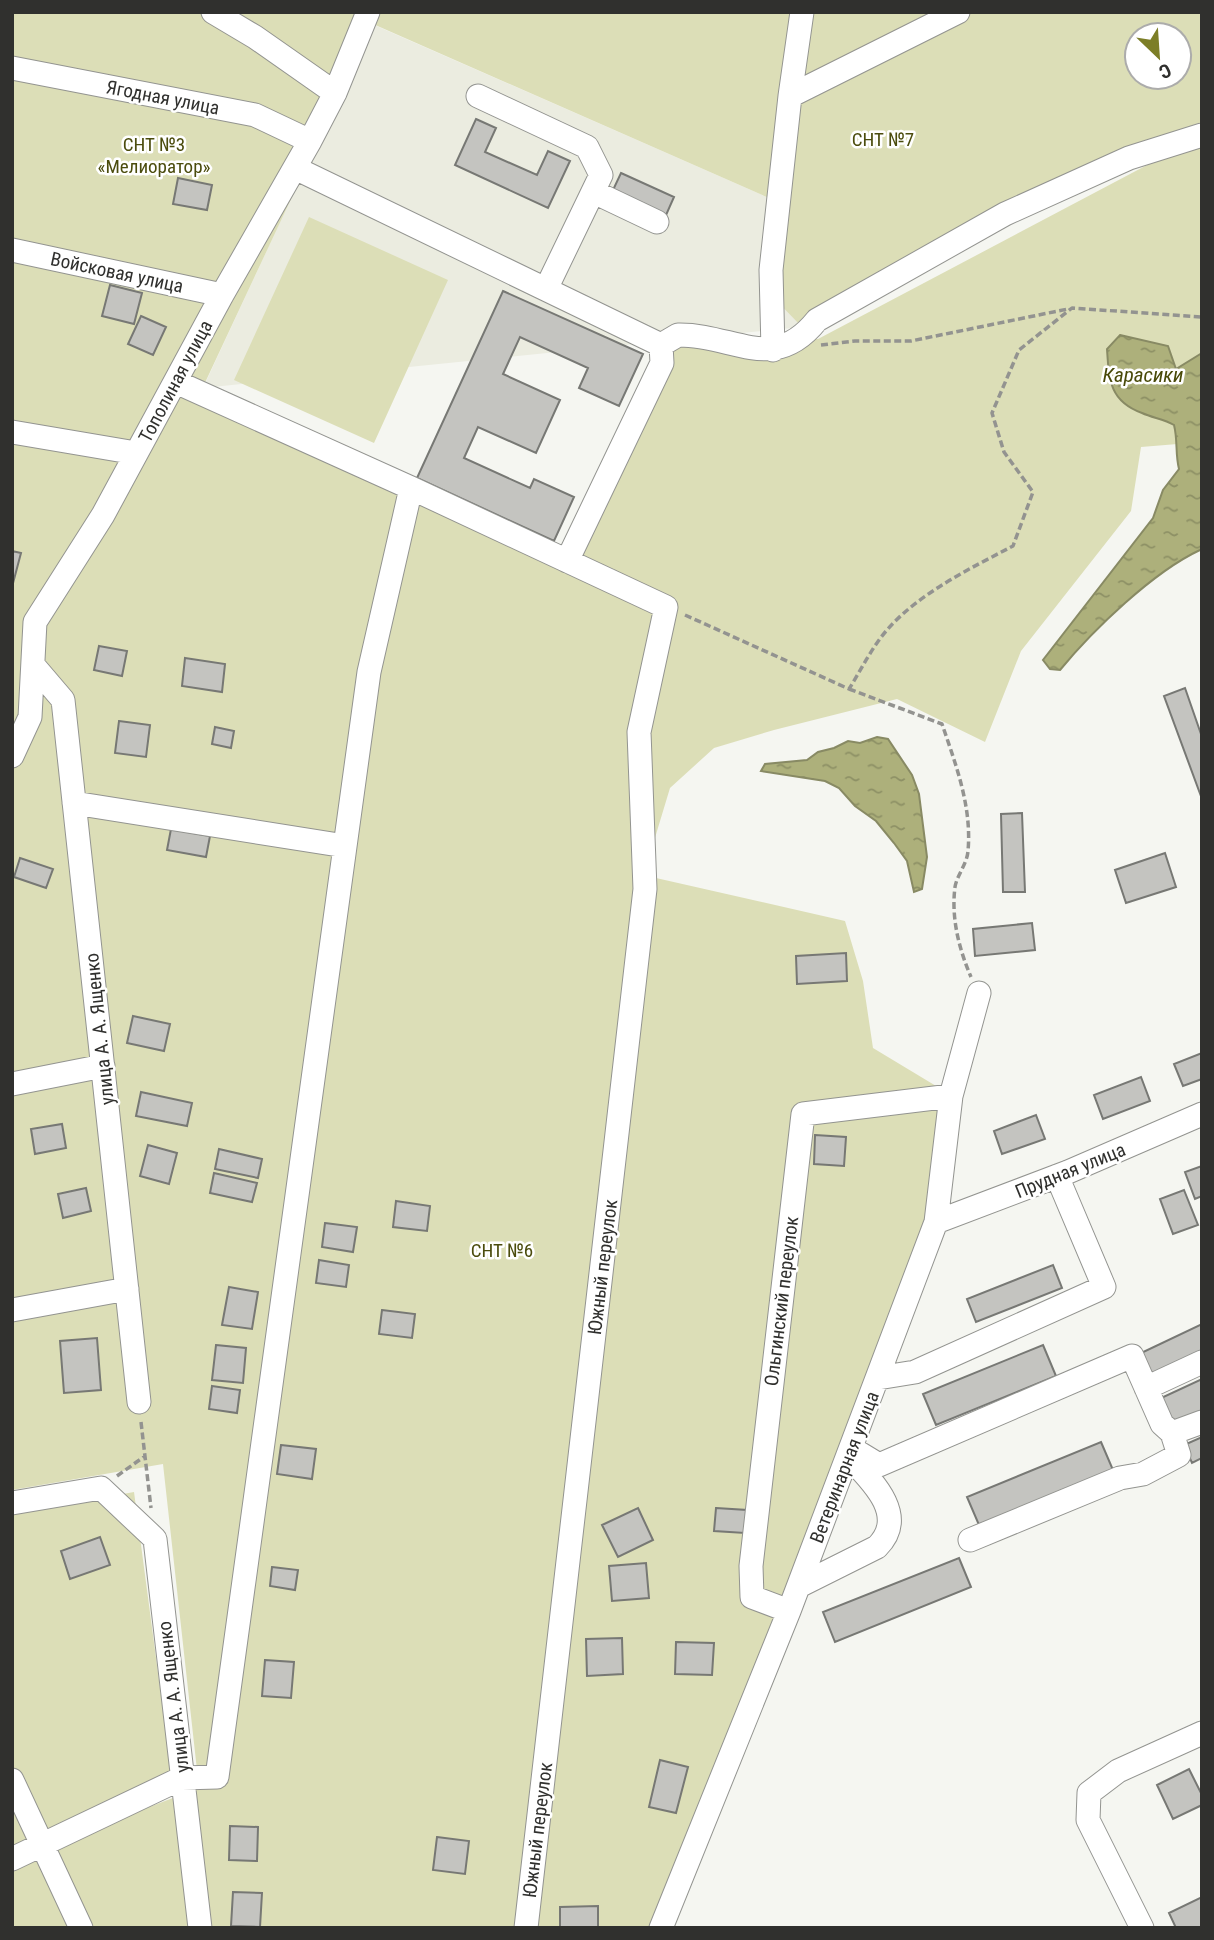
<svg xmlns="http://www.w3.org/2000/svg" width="1214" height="1940" font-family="'Roboto Condensed',sans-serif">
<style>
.built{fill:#ebece0}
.green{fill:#dcdeb7;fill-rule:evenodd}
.water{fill:url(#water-ripples);stroke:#888a64;stroke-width:2}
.building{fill:#c4c4c0;stroke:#777874;stroke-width:2}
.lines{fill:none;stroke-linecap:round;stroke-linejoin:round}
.minor-casing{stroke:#939490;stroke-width:25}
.path{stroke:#939390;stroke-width:3.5;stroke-dasharray:7 3.5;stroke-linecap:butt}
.minor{stroke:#fff;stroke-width:23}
.labels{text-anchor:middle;stroke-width:5;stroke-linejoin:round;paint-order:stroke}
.street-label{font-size:19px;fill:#30302e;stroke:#fff}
.park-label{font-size:19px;fill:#4b4c0d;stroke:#fff}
.water-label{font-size:21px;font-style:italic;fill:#484908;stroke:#fff}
</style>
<defs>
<pattern id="water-ripples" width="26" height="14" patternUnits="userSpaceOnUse" patternTransform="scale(1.75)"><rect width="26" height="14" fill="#adb07b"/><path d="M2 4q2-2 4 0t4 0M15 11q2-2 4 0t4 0" fill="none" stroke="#8d9065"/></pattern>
</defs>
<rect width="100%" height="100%" fill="#f5f6f1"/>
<path class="built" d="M372 24 769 198 802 327 203 388Z"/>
<path class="green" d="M12 12H1202V122L1152 139 802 327 770 294 769 198 373 24 203 387 577 553 661 345 818 339 1202 136V442L1141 447 1131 511 1021 651 985 742 897 699 774 730 714 748 670 788 654 841 656 878 845 921 863 981 873 1048 946 1092 940 1226 655 1928H12V1514L134 1492 171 1771 55 1843 199 1788 163 1464 12 1490ZM1137 35H1179V77H1137Z
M309 217 448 280 374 443 234 380Z"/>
<path class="water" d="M1120 335 1168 346 1176 369 1202 353V547L1200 550C1153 572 1093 630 1060 670L1050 669 1043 660 1153 518 1163 490 1179 469C1175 453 1178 441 1174 425 1164 419 1153 418 1142 413 1109 401 1109 379 1107 349Z
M877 737 888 739 912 775 919 794 927 857 922 889 914 892 907 861 894 843 876 821 855 806 839 788 825 781 761 771 765 764 807 760 818 752 834 748 848 741 860 743Z"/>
<path class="building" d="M476 119 496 128 485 152 537 175 548 151 570 161 548 208 455 165Z
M621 173 674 197 659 231 605 207Z
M178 178 212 185 207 210 173 204Z
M110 285 142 293 134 324 102 316Z
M503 291 643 354 619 406 579 388 588 368 520 337 503 374 560 400 536 453 478 427 464 458 530 488 534 479 574 497 554 541 417 478Z
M141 316 166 327 153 355 128 344Z
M12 551 21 553 12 587Z
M99 646 127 651 122 676 94 670Z
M185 658 225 664 222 692 182 686Z
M1185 688 1202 737V799L1164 696Z
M119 721 150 725 146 757 115 753Z
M215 727 234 731 231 748 212 744Z
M1022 813 1025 892H1003L1001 814Z
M171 829 210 836 206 857 167 850Z
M1165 853 1176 887 1126 903 1115 870Z
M20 858 53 869 46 888 14 877Z
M1032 923 1035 950 975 956 973 929Z
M846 953 847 981 797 984 796 956Z
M133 1016 170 1024 164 1051 127 1043Z
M1202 1053V1079L1183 1086 1174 1064Z
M1141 1077 1150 1101 1103 1119 1094 1095Z
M141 1092 192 1103 187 1126 136 1116Z
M1036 1115 1045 1139 1002 1154 994 1131Z
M62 1124 66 1148 35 1154 31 1129Z
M815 1135 846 1137 844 1166 814 1164Z
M148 1145 177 1153 169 1184 140 1176Z
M219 1149 262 1159 258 1178 215 1169Z
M1202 1166V1196L1195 1199 1185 1172Z
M214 1173 257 1183 252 1202 210 1193Z
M86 1188 91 1211 63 1218 58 1194Z
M1184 1190 1198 1225 1173 1234 1160 1199Z
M396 1201 430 1206 427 1231 393 1227Z
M325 1223 357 1227 353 1252 322 1247Z
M319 1260 349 1265 346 1287 316 1283Z
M1053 1265 1062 1288 976 1322 967 1299Z
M229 1287 258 1292 252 1329 222 1325Z
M382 1310 415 1314 412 1338 379 1334Z
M1202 1324V1358L1152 1382 1139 1354Z
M97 1338 101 1390 64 1393 60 1341Z
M216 1345 246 1348 243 1383 212 1380Z
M1043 1345 1056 1376 936 1425 923 1394Z
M1202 1379V1420L1175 1432 1159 1399Z
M212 1386 240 1390 237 1413 209 1409Z
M1202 1437V1458L1192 1463 1184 1445Z
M1101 1442 1113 1470 979 1525 967 1497Z
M281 1445 316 1449 312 1479 277 1474Z
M638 1508 653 1540 618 1557 602 1525Z
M716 1508 747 1510 745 1533 714 1531Z
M100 1537 110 1565 70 1579 61 1551Z
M959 1558 971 1587 835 1642 823 1612Z
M646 1563 649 1598 612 1601 609 1566Z
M272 1567 298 1570 295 1590 270 1586Z
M622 1638 623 1674 587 1676 586 1639Z
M676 1642 714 1643 712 1675 675 1674Z
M265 1660 294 1662 291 1698 262 1696Z
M660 1760 688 1767 676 1813 649 1807Z
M1189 1769 1202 1795V1805L1173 1819 1157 1785Z
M230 1826 258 1827 257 1861 229 1860Z
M437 1837 469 1841 465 1874 433 1870Z
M233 1892 262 1893 260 1927 231 1926Z
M1202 1897V1928H1176L1169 1913Z
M598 1906V1928H560V1907Z"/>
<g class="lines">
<defs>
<path id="minor" d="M213 12 255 37 335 93
M12 68 255 115 310 141
M478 96 587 147 601 175 546 289
M790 96 958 12
M295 168 661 345 662 363 567 561
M594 192 657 222
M12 250 222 295
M661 345 678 335C734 334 773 375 817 320L1005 214 1129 158 1202 135
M773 350 771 270 790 96 802 12
M176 382 411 488 666 607 639 732 645 889 526 1928
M12 432 136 453
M34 666 63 700 139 1402
M12 756 30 717 35 622 103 515 222 295 310 141 335 93 368 12
M74 803 345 846
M12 1084 103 1066
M936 1222 1068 1172 1202 1114
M12 1310 127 1289
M878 1378 915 1372 1104 1287 1057 1176
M1146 1388 1202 1362
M851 1448 879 1465 1132 1356 1162 1424 1172 1433 1202 1422
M12 1503 101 1488 155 1539 200 1928
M970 1540 1120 1478 1143 1474 1179 1455 1172 1433
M799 1586 877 1547C909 1515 871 1480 848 1456
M789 1611 752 1597 751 1566 803 1114 951 1096
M12 1780 81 1928
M12 1859 182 1778 217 1777 369 672 411 488
M661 1928 789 1611 936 1222 951 1096 979 993
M1142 1928 1088 1820 1089 1793 1118 1771 1202 1733"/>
</defs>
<use href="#minor" class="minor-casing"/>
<path class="path" d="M821 345 855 341H911L1068 309
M685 615 849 689C861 670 872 647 887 630 919 593 971 568 1013 546L1033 492 1004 452 992 413 1019 350 1072 308 1202 317
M849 689 942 724C956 765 972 807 968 851 967 864 957 875 955 887 951 918 959 949 971 977
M141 1422 151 1508
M117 1476 145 1456"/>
<use href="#minor" class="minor"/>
</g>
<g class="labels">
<g class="street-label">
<text transform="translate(163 97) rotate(11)" y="7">Ягодная улица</text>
<text transform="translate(117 272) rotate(12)" y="7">Войсковая улица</text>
<text transform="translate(175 381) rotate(-62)" y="7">Тополиная улица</text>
<text transform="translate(99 1029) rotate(-96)" y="7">улица А. А. Ященко</text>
<text transform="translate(1070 1170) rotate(-22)" y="7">Прудная улица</text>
<text transform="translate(602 1267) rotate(-83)" y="7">Южный переулок</text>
<text transform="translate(781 1301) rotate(-83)" y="7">Ольгинский переулок</text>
<text transform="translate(844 1467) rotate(-69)" y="7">Ветеринарная улица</text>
<text transform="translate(173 1697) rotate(-97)" y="7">улица А. А. Ященко</text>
<text transform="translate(537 1830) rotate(-83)" y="7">Южный переулок</text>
</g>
<g class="park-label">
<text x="883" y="146">СНТ №7</text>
<text x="154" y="151">СНТ №3<tspan x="154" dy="22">«Мелиоратор»</tspan></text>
<text x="502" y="1257">СНТ №6</text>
</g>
<g class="water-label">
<text x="1143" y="382">Карасики</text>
</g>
</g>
<rect width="1214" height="1940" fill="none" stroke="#30302e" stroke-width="28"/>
<g transform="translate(1158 56) rotate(155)"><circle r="33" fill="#ffffff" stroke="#acacab" stroke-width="2"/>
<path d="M0-5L12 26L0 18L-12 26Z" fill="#7c7e27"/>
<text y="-10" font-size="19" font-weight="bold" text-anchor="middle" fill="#30302e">С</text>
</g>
</svg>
